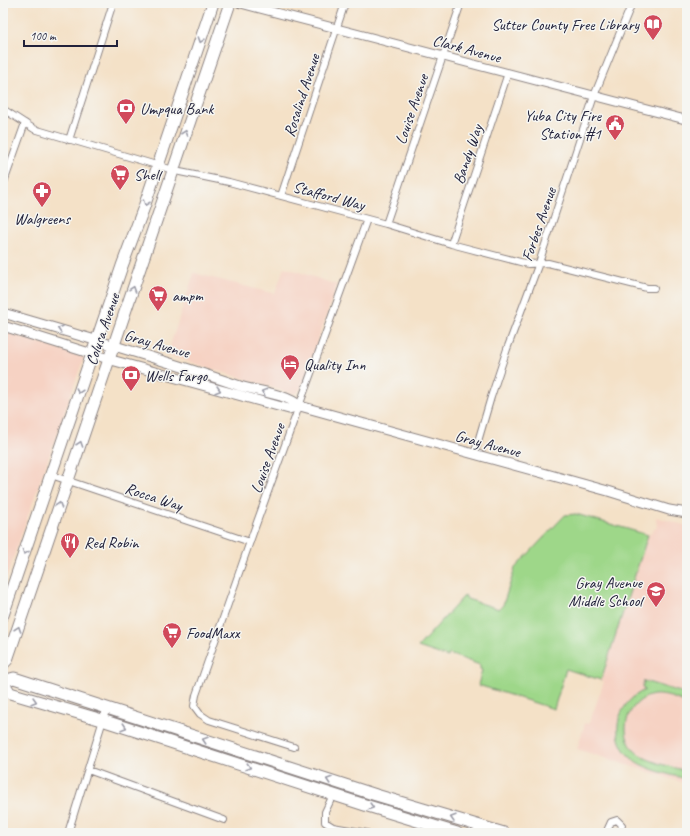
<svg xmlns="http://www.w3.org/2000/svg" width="690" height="836" font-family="Caveat,sans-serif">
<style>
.built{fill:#f6d2c3}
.green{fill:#9ed789;stroke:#607c62}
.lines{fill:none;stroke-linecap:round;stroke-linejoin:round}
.minor-casing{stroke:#8b8281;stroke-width:8}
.tertiary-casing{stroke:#8b8281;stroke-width:10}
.secondary-casing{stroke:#8b8281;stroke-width:11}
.trunk-casing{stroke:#8b8281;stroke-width:13}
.minor{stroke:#fff;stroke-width:6}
.tertiary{stroke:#fff;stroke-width:8}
.secondary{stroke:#fff;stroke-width:9}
.trunk{stroke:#fff;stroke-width:11}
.oneway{stroke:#9c9ca7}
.labels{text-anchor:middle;stroke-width:3;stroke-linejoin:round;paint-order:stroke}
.poi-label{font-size:16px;fill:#22223b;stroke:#f6f6f2;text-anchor:start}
.street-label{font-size:16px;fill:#22223b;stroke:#f6f6f2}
</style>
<rect width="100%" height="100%" fill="#f6f6f2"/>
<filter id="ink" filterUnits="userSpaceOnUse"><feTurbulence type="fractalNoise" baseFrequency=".025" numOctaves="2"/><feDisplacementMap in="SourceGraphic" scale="8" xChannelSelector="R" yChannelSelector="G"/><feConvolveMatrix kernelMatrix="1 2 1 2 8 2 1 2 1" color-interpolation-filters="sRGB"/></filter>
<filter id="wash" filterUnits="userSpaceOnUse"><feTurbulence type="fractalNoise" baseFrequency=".012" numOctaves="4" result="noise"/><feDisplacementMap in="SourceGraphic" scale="16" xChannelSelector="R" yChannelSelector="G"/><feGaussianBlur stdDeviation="0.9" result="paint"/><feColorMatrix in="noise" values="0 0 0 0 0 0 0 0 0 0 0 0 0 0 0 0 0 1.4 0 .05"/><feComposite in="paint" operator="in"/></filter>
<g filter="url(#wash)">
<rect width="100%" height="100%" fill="#f4e1c7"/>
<path class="built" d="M284 267 337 285 301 389 297 393 293 394 167 355 194 273 275 294Z
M3 331 84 357 3 587Z
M656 517 687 526V784L577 749 585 723 589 724 604 682 601 680 648 535 657 527Z"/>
<path class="green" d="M576 514 648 535 601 680 566 669 554 709 478 685 482 670 480 669V665L449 654 448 657 418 647 465 595 467 599 499 609 503 605 515 568 565 515Z
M644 681 687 694V703C677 699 665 694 654 695 628 699 616 733 636 752 647 762 672 767 687 771V779C671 775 648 770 635 761 607 741 615 703 645 690L642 688Z"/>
</g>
<g filter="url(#ink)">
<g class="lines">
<defs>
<path id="minor" d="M3 109 34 129 180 172 229 182 386 224 451 244 528 264 548 263 647 288H654
M69 140 113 3
M3 185 25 123
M281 196 345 3
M386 224 461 3
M451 244 508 73
M474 455 491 397 507 349 539 263 594 96 632 3
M51 475 250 542
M294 747 209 720 200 714 194 706 196 695 253 533 367 219
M88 770 224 820
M333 795 325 812V822L333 827 367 833
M68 833 107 707
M606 833 611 822 617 820 622 825 620 833"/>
<path id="tertiary" d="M239 3 687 120"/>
<path id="secondary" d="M3 313C82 336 162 359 240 386 260 392 284 393 300 406L608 491 669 510 687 513
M3 326 115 361 289 409 300 406"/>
<path id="trunk" d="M3 615 122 266 144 207 213 3
M3 664 7 660 230 3
M3 681 14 678 376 795 504 833
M3 682 10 693 102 720 368 806 457 833"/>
</defs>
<use href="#minor" class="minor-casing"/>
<use href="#tertiary" class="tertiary-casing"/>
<use href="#secondary" class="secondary-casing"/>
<use href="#trunk" class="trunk-casing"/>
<use href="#minor" class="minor"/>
<use href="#tertiary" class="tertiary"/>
<use href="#secondary" class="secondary"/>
<use href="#trunk" class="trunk"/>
</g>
<defs><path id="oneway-chevron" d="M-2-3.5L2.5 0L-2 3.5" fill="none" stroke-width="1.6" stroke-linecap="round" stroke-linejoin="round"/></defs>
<g class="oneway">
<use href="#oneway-chevron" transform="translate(201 40) rotate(108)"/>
<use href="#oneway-chevron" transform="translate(185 133) rotate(-71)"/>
<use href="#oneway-chevron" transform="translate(146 203) rotate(109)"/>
<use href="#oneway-chevron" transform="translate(133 289) rotate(-71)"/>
<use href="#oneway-chevron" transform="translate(60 329) rotate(-163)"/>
<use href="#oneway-chevron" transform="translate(218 390) rotate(16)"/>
<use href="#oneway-chevron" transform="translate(79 391) rotate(109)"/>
<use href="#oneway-chevron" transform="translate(264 392) rotate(-165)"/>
<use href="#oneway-chevron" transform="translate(80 444) rotate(-71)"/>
<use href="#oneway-chevron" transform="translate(59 505) rotate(-72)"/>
<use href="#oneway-chevron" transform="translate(25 552) rotate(110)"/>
<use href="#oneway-chevron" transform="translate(18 629) rotate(-71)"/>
<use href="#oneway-chevron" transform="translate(34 701) rotate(16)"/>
<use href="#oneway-chevron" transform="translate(124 727) rotate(18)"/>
<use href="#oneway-chevron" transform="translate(205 740) rotate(-162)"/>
<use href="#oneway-chevron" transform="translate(248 767) rotate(18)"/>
<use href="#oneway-chevron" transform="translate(329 780) rotate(-162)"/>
<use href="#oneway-chevron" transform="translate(371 807) rotate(17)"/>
<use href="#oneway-chevron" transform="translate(453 818) rotate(-164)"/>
</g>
</g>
<defs>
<symbol id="library-pin" viewBox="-11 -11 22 30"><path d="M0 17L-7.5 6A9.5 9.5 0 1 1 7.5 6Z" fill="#d1495b" stroke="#f6f6f2"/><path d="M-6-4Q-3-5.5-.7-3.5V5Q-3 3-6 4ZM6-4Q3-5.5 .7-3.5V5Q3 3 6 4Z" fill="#fff"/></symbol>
<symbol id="bank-pin" viewBox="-11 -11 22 30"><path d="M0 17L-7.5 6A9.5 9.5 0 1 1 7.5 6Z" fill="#d1495b" stroke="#f6f6f2"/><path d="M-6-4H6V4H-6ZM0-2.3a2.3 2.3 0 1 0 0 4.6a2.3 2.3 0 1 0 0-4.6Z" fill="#fff"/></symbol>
<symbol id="civic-pin" viewBox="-11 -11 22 30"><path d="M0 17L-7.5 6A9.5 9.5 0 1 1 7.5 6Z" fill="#d1495b" stroke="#f6f6f2"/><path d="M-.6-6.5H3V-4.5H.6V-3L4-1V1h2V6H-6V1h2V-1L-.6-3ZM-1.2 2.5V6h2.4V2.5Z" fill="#fff"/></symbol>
<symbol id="supermarket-pin" viewBox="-11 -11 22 30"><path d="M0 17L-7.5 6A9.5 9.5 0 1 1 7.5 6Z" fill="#d1495b" stroke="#f6f6f2"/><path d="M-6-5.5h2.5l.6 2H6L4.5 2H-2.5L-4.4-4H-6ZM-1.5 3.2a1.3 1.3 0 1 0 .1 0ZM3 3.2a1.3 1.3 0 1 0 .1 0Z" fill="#fff"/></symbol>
<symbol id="pharmacy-pin" viewBox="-11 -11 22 30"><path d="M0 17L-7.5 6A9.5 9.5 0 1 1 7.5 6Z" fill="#d1495b" stroke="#f6f6f2"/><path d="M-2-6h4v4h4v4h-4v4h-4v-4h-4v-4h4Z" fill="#fff"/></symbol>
<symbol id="hotel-pin" viewBox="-11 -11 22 30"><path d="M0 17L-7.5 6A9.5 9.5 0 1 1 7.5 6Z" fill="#d1495b" stroke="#f6f6f2"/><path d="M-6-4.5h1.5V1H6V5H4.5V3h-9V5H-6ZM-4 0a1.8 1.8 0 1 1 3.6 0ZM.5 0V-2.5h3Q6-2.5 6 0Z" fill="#fff"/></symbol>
<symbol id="restaurant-pin" viewBox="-11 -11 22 30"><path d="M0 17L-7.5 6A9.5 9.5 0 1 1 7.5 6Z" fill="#d1495b" stroke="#f6f6f2"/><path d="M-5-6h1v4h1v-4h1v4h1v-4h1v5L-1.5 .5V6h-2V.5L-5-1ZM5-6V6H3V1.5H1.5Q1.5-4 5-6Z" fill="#fff"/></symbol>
<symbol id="school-pin" viewBox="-11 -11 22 30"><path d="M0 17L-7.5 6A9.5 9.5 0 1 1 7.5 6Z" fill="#d1495b" stroke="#f6f6f2"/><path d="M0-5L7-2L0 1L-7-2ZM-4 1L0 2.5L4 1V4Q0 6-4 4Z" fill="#fff"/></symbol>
</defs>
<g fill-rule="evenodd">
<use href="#library-pin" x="642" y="13" width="22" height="30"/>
<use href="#bank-pin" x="115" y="97" width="22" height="30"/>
<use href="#civic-pin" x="604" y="113" width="22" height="30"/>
<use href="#supermarket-pin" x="109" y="163" width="22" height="30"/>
<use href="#pharmacy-pin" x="31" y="180" width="22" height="30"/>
<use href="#supermarket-pin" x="147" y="284" width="22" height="30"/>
<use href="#hotel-pin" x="279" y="353" width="22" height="30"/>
<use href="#bank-pin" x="120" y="364" width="22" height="30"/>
<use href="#restaurant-pin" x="59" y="531" width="22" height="30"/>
<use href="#school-pin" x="645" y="580" width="22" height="30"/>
<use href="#supermarket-pin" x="161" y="621" width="22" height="30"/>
</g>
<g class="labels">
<g class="poi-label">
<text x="639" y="30" text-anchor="end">Sutter County Free Library</text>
<text x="140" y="114">Umpqua Bank</text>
<text x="601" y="121" text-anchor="end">Yuba City Fire<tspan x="601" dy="18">Station #1</tspan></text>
<text x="134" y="180">Shell</text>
<text x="42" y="224" text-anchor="middle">Walgreens</text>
<text x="172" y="301">ampm</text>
<text x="304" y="370">Quality Inn</text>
<text x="145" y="381">Wells Fargo</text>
<text x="84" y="548">Red Robin</text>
<text x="642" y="588" text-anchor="end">Gray Avenue<tspan x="642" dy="18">Middle School</tspan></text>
<text x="186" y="638">FoodMaxx</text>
</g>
<g class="street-label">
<text transform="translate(467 48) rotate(15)" y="6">Clark Avenue</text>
<text transform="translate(301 95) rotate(-72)" y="6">Rosalind Avenue</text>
<text transform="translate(411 109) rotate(-71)" y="6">Louise Avenue</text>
<text transform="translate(467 154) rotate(-71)" y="6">Bandy Way</text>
<text transform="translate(329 195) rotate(15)" y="6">Stafford Way</text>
<text transform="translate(538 224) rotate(-71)" y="6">Forbes Avenue</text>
<text transform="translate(102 329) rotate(-71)" y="6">Colusa Avenue</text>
<text transform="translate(157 343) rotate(16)" y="6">Gray Avenue</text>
<text transform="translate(488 443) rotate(15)" y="6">Gray Avenue</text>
<text transform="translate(267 458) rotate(-70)" y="6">Louise Avenue</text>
<text transform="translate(154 496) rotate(18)" y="6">Rocca Way</text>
</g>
</g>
<rect width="690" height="836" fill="none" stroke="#f6f6f2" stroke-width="16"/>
<path d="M24 40v6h93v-6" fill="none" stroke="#22223b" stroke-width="2"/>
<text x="30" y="40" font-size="12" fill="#22223b" stroke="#f6f6f2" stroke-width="3" paint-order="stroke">100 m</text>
</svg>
